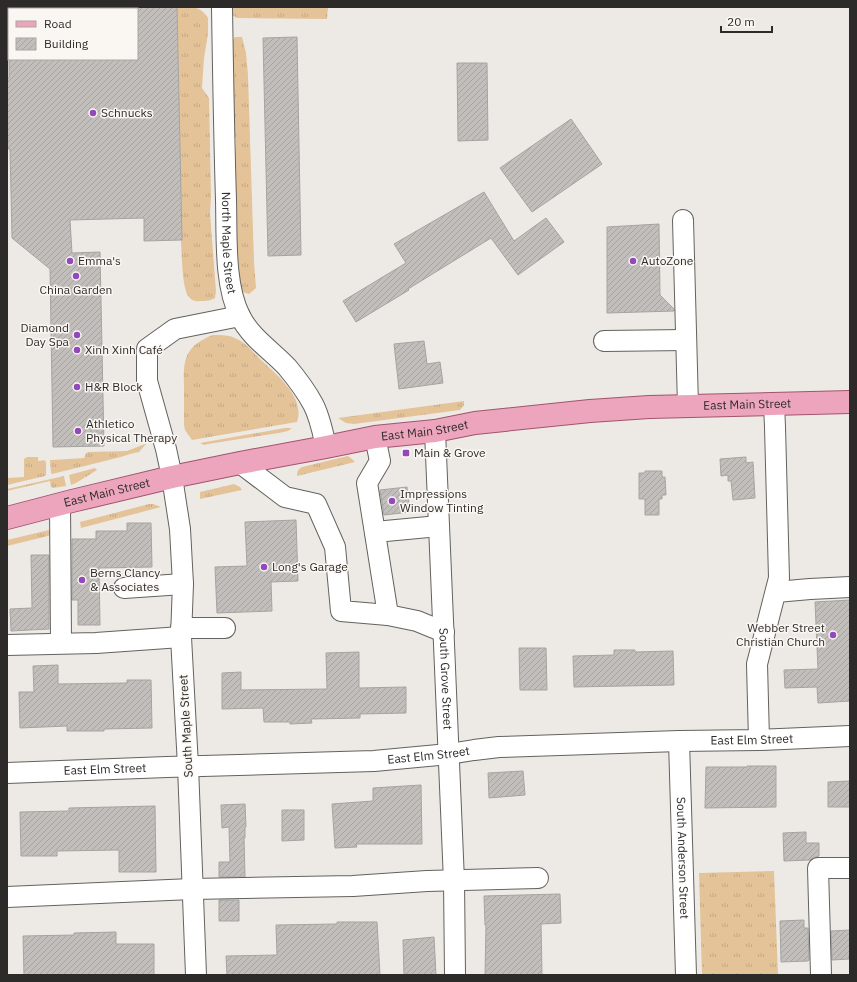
<svg xmlns="http://www.w3.org/2000/svg" width="857" height="982" font-family="'IBM Plex Sans',sans-serif">
<style>
.grass{fill:url(#grass-tufts)}
.building{fill:url(#building-hatch);stroke:#a6a4a0}
.lines{fill:none;stroke-linecap:round;stroke-linejoin:round}
.minor-casing{stroke:#64625e;stroke-width:22}
.major-casing{stroke:#a2536d;stroke-width:24}
.minor{stroke:#fff;stroke-width:20}
.major{stroke:#eda5bd;stroke-width:22}
.poi-dot{fill:#9449bb;stroke:#faf7f3;stroke-width:1.5}
.labels{text-anchor:middle;stroke-width:3;stroke-linejoin:round;paint-order:stroke}
.poi-label{font-size:12px;fill:#2d2b2a;stroke:#faf7f3;text-anchor:start}
.street-label{font-size:12px;fill:#2d2b2a;stroke:#faf7f3}
</style>
<defs>
<pattern id="grass-tufts" width="24" height="20" patternUnits="userSpaceOnUse"><rect width="24" height="20" fill="#e4c398"/><path d="M3 7l-1-3M5 7V3M7 7l1-3M15 17l-1-3M17 17v-4M19 17l1-3" fill="none" stroke="#c4a883"/></pattern>
<pattern id="building-hatch" width="6" height="6" patternUnits="userSpaceOnUse"><rect width="6" height="6" fill="#c1bebb"/><path d="M-1 1l2-2M0 6l6-6M5 7l2-2" fill="none" stroke="#a6a3a1"/></pattern>
</defs>
<rect width="100%" height="100%" fill="#edeae6"/>
<path class="grass" d="M177 7C192 7 200 5 208 18V34L204 58 202 88 209 98 211 197 210 213 216 291 215 298C210 301 206 301 200 301 196 302 192 301 189 297 182 289 182 256 181 244V240H182Z
M230 7H328L327 19 237 18 232 15Z
M235 37H242L246 53 248 75 254 262 256 288 249 294 239 291 236 261 234 176 235 173 236 139 234 134 232 41Z
M213 335C222 335 230 335 237 339 246 343 251 350 258 357 274 373 306 396 297 422L192 440 185 430 184 425C184 412 184 400 184 387 183 359 185 346 213 335Z
M464 401V405L460 410 354 424 346 423 338 418Z
M285 428H292L288 431 279 433 208 444 204 445 200 443Z
M145 444H146L139 452 130 454 121 457 52 474 51 473 50 460H52L84 458 86 453 89 452 127 451Z
M348 456 352 459 355 462 297 476C297 472 298 469 302 467Z
M27 457H38V460L39 461 44 460 46 462V475L45 476 7 485V478L24 477V459Z
M95 468 97 470 76 483 71 485 69 475Z
M64 476 66 486 53 488 51 487 50 481 7 491V489Z
M234 484 240 487 242 490 200 499V492Z
M149 504H153L161 507 81 528 80 522Z
M49 530 52 531V535L7 546V540Z
M774 871 778 975H702L699 873Z"/>
<path class="building" d="M137 7H177L182 240 144 241V218L70 220 72 253 100 252 104 446 53 447 50 269 12 238 10 149H7V78H9V59H137Z
M297 37 301 255 268 256 263 38Z
M457 63H487L488 140 458 141Z
M571 119 602 164 532 212 500 168Z
M484 192 514 241 546 218 564 242 518 275 491 238 408 289 409 290 356 322 343 301 406 263 394 244Z
M659 224 660 295 674 309V311L607 313V227Z
M424 341 427 364 440 362 443 383 399 389 394 344Z
M746 457V463L753 462 755 498 733 500 731 481H728V475L721 476 720 459Z
M645 471H662V477H665L666 495H662V499H659V515H645V499H639V473H645Z
M407 487 410 512 384 515 380 490Z
M296 520 298 581 271 582 272 611 217 613 215 567 247 566 245 522Z
M127 523H151L152 567 99 568 100 625H78V600H72V539H96V531H127Z
M31 555H49V629L11 631 10 609 32 608Z
M850 600V701L818 703 817 687 785 688 784 670 818 669 815 602Z
M519 648H546L547 690H520Z
M614 650H635V652L673 651 674 685 574 687 573 656 614 655Z
M359 652V688L406 687V713L360 714V718L311 719 312 723 290 724V722H264L263 708 222 709V673L241 672V690L327 689 326 653Z
M58 665V684L127 683V680H151L152 728 104 729V731H67V726L20 728 19 692H34L33 666Z
M747 766H776V807L705 808 706 767H747Z
M523 771 525 795 489 798 488 773Z
M850 781V807H828V782Z
M421 785 422 844H356L357 847 335 848 332 804 373 801V788Z
M245 804 246 827H245V838H244L245 877H219V862H230L229 827 222 828 221 805Z
M155 806 156 872H119V850L57 851V856H21L20 812 69 811V808Z
M282 810H304V840L282 841Z
M806 832V843H819V856L813 858 810 860 784 861 783 833Z
M560 894 561 923 541 924 542 975H485L486 925H485L484 896Z
M219 900H239V921H219Z
M804 920V928H808L809 960 808 961 781 962 780 921Z
M337 922H377L380 975H227L226 956 277 955 276 925 337 924Z
M850 930V955H849V959L832 960 831 931Z
M116 932V944H154V975H24L23 936 74 935V933Z
M434 937 436 975H404L403 940Z"/>
<g class="lines">
<defs>
<g id="minor">
<path id="s1" d="M222 7C223 71 224 136 226 200 227 235 224 285 240 316 251 338 271 350 287 367 297 379 306 391 313 404 320 417 323 433 326 447"/>
<path d="M683 220 688 406"/>
<path d="M604 341 686 340"/>
<path id="s2" d="M435 431 454 881 455 975"/>
<path d="M375 437 380 461 367 483 388 615 417 621 444 632"/>
<path d="M240 463 285 497 316 504 335 547 341 611 388 615"/>
<path d="M60 504 61 643"/>
<path d="M375 532 439 526"/>
<path d="M124 588 183 584"/>
<path d="M776 592 810 589 850 587"/>
<path d="M181 628H225"/>
<path d="M7 645 96 643 181 637"/>
<path d="M759 740 757 664 779 578 775 427 774 404"/>
<path id="s3" d="M679 741 686 975"/>
<path id="s4" d="M7 773 167 767 374 761 449 754 474 750 499 747 679 741 759 740 850 736"/>
<path d="M7 897 192 889 353 886 427 881 538 878"/>
<path d="M196 975 188 766 181 637 183 584 180 529 172 477 166 449 147 381V349L175 329 240 316"/>
<path d="M821 975 818 868H850"/>
</g>
<g id="major">
<path id="s5" d="M7 518 72 501 172 477 240 463 326 447 375 437 435 431 475 423 590 411 649 407 850 402"/>
</g>
</defs>
<use href="#minor" class="minor-casing"/>
<use href="#major" class="major-casing"/>
<use href="#minor" class="minor"/>
<use href="#major" class="major"/>
</g>
<g class="poi-dot">
<circle cx="93" cy="113" r="4"/>
<circle cx="70" cy="261" r="4"/>
<circle cx="633" cy="261" r="4"/>
<circle cx="76" cy="276" r="4"/>
<circle cx="77" cy="335" r="4"/>
<circle cx="77" cy="350" r="4"/>
<circle cx="77" cy="387" r="4"/>
<circle cx="78" cy="431" r="4"/>
<rect x="402" y="449" width="8" height="8" rx="2"/>
<circle cx="392" cy="501" r="4"/>
<circle cx="264" cy="567" r="4"/>
<circle cx="82" cy="580" r="4"/>
<circle cx="833" cy="635" r="4"/>
</g>
<g class="labels">
<g class="poi-label">
<text x="101" y="117">Schnucks</text>
<text x="78" y="265">Emma's</text>
<text x="641" y="265">AutoZone</text>
<text x="76" y="294" text-anchor="middle">China Garden</text>
<text x="69" y="332" text-anchor="end">Diamond<tspan x="69" dy="14">Day Spa</tspan></text>
<text x="85" y="354">Xinh Xinh Café</text>
<text x="85" y="391">H&amp;R Block</text>
<text x="86" y="428">Athletico<tspan x="86" dy="14">Physical Therapy</tspan></text>
<text x="414" y="457">Main &amp; Grove</text>
<text x="400" y="498">Impressions<tspan x="400" dy="14">Window Tinting</tspan></text>
<text x="272" y="571">Long's Garage</text>
<text x="90" y="577">Berns Clancy<tspan x="90" dy="14">&amp; Associates</tspan></text>
<text x="825" y="632" text-anchor="end">Webber Street<tspan x="825" dy="14">Christian Church</tspan></text>
</g>
<g class="street-label">
<text dy="4" stroke="none"><textPath href="#s1" startOffset="236">North Maple Street</textPath></text>
<text dy="4" stroke="none"><textPath href="#s5" startOffset="751">East Main Street</textPath></text>
<text dy="4" stroke="none"><textPath href="#s5" startOffset="427">East Main Street</textPath></text>
<text dy="4" stroke="none"><textPath href="#s5" startOffset="103">East Main Street</textPath></text>
<text dy="4" stroke="none"><textPath href="#s2" startOffset="248">South Grove Street</textPath></text>
<text transform="translate(186 726) rotate(-93)" y="4">South Maple Street</text>
<text dy="4" stroke="none"><textPath href="#s4" startOffset="746">East Elm Street</textPath></text>
<text dy="4" stroke="none"><textPath href="#s4" startOffset="422">East Elm Street</textPath></text>
<text dy="4" stroke="none"><textPath href="#s4" startOffset="98">East Elm Street</textPath></text>
<text dy="4" stroke="none"><textPath href="#s3" startOffset="117">South Anderson Street</textPath></text>
</g>
</g>
<rect width="857" height="982" fill="none" stroke="#2d2b2a" stroke-width="16"/>
<rect x="8" y="8" width="130" height="52" fill="#faf7f3" stroke="#a8a5a3"/>
<rect x="16" y="21" width="20" height="6" fill="#eda5bd" stroke="#a8a5a3"/>
<text x="44" y="28" font-size="12" fill="#2d2b2a">Road</text>
<rect x="16" y="38" width="20" height="12" fill="url(#building-hatch)" stroke="#a8a5a3"/>
<text x="44" y="48" font-size="12" fill="#2d2b2a">Building</text>
<path d="M721 26v6h51v-6" fill="none" stroke="#2d2b2a" stroke-width="2"/>
<text x="727" y="26" font-size="12" fill="#2d2b2a" stroke="#faf7f3" stroke-width="3" paint-order="stroke">20 m</text>
</svg>
